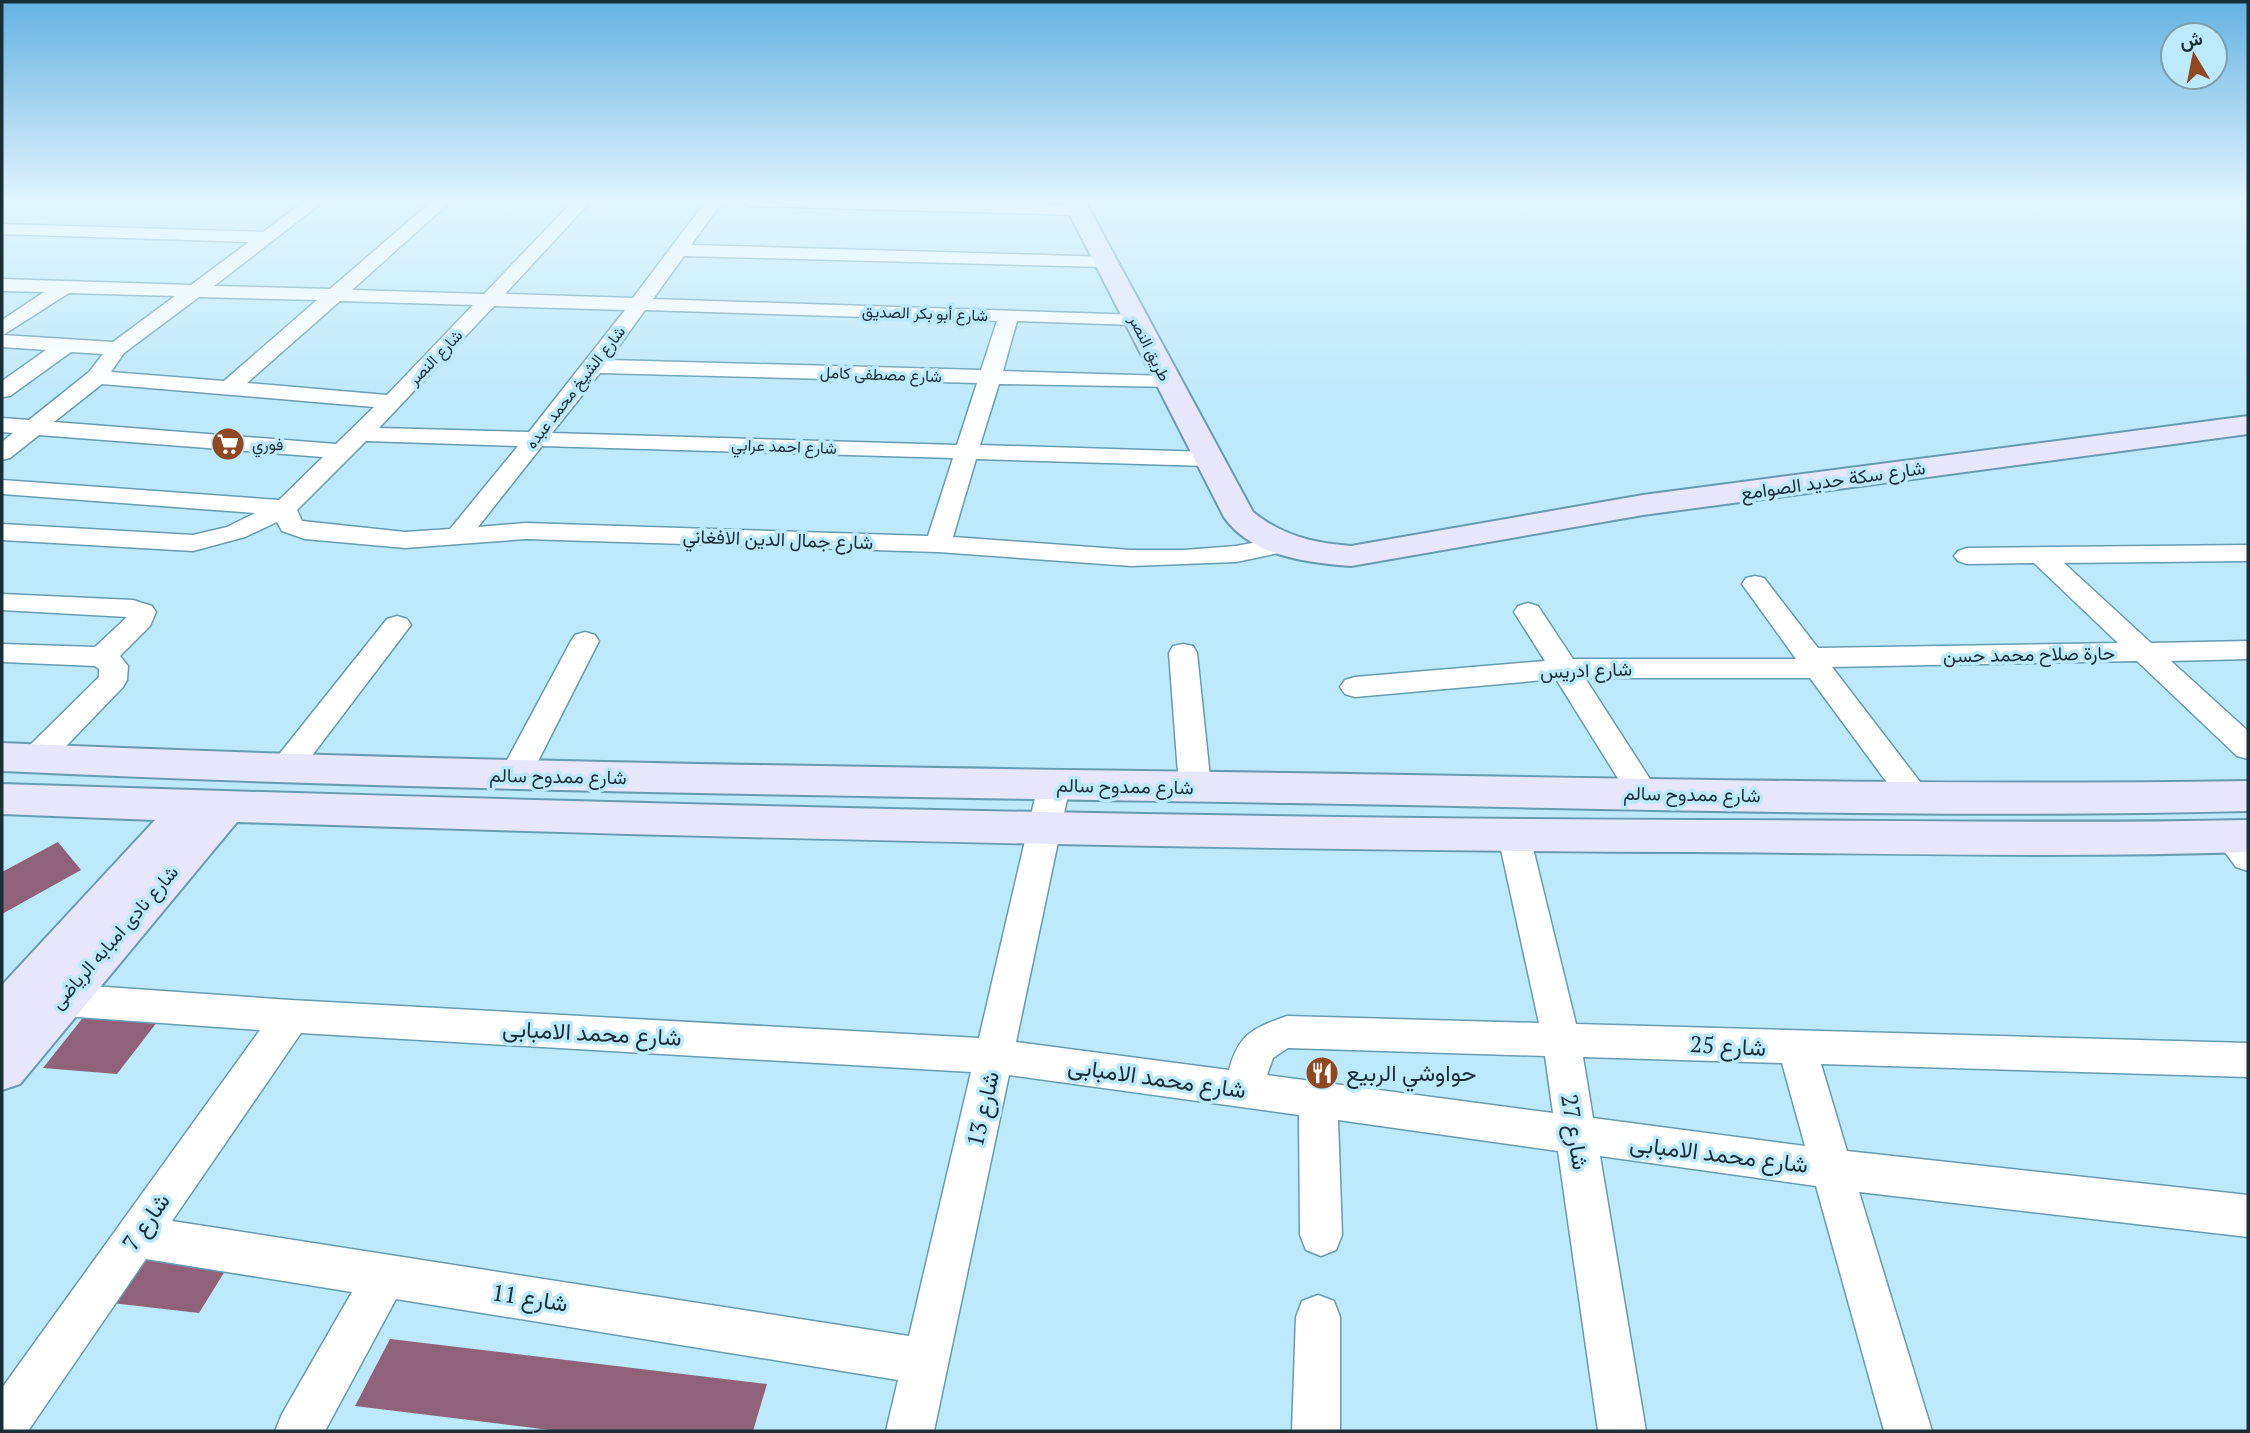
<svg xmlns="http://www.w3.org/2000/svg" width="2250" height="1433" font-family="'PT Serif',Vazirmatn,serif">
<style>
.building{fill:#8f6279}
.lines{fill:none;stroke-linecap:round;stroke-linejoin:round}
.street-casing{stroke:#669bb2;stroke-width:3}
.secondary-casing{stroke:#669bb2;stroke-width:4}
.street{fill:#fff;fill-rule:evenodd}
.secondary{fill:#e8e6fd;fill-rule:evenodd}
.labels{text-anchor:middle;stroke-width:7;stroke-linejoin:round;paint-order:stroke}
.far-street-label{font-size:16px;fill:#192f38;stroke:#bde9fc}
.far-poi-label{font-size:16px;fill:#192f38;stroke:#bde9fc;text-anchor:start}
.street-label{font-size:19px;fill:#192f38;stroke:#bde9fc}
.near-street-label{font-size:23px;fill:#192f38;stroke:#bde9fc}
.near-poi-label{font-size:23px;fill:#192f38;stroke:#bde9fc;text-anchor:start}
</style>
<rect width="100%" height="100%" fill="#bde9fc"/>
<path class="building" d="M58 842 81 870 2 914V872Z
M89 1010 161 1017 117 1074 43 1068Z
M138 1252 230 1263 199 1313 103 1302Z
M390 1339 767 1384 753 1431H558L355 1406Z"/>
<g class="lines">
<defs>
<path id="street" d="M305 201H324L214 286 330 289 432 201H451L352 290 484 294 573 201H591L505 294 633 298 706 201H723L691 245 1112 257 1114 261 1112 265 1105 267 684 256 653 299 1142 315 1145 319 1142 323 1135 325 1017 321 1003 371 1168 376 1176 377 1179 382 1176 387 999 384 980 445 1207 452 1215 454 1219 459 1215 464 1207 466 976 459 953 537 1131 550H1184L1236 546 1284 537 1293 540 1297 545 1293 550 1236 562 1131 566 938 552 526 539 405 548 305 539 282 531 277 522 245 537 193 551 2 540V524L193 535 227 527 255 513 2 494V480L279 500 323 457 39 435 10 458 2 460V442L13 433 2 432V418L29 420 89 372 103 354 71 352 10 396 2 397V381L46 350 2 347V320L44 292 2 291V279L191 285 249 242 2 234V224L263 232ZM69 293 175 296 113 342 3 335ZM199 297 317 300 224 381 111 372 124 353ZM340 301 473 305 387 395 247 383ZM494 306 625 310 529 432 379 428ZM645 310 997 321 981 370 609 360ZM600 373 977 383 957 445 552 433ZM102 384 374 407 336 444 54 422ZM366 441 518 446 450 529 405 532 302 521 297 510ZM542 446 953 458 928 536 526 523 478 527Z
M741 201H925L1079 205 1088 210 1079 215 750 206Z
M2248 545V561L2064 563 2151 643 2248 641V659L2171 661 2248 731V759L2237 756 2137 661 1832 667 1927 791 1932 799 1927 807 1916 811 1905 807 1810 678H1585L1659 793 1654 801 1643 805 1632 801 1556 679 1355 697 1345 694 1340 687 1345 680 1355 677 1545 661 1514 612 1518 606 1528 603 1538 606 1573 659H1796L1742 584 1746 578 1755 576 1764 578 1818 648 2118 643 2034 563 1967 564 1958 561 1954 556 1958 551 1967 548Z
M2 594 133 600 152 606 156 612 150 626 120 656 128 666 127 680 123 687 46 767 35 770 24 767 20 759 24 751 99 677V669L95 666 2 662V644L95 647 127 617 2 610Z
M397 616 407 619 411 625 295 778 284 781 273 778 268 770 273 762 387 619Z
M585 632 595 635 599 641 531 775 526 783 515 786 504 783 499 775 571 641 575 635Z
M1183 644 1193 646 1197 653 1211 787 1206 795 1195 799 1184 795 1179 787 1169 653 1173 646Z
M1054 773 1065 777 1070 785 1016 1042 1229 1070C1239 1033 1254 1028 1287 1016L1539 1023 1498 836 1502 827 1514 824 1526 827 1530 836 1576 1024 2248 1043V1077L1821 1064 1847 1151 2248 1195V1237L1859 1192 1932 1431H1884L1816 1186 1600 1156 1646 1431H1598L1558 1151 1338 1120 1342 1235 1336 1250 1321 1256 1306 1250 1300 1235 1299 1115 1009 1075 934 1431H886L898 1380 396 1299 325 1431H275L282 1414 352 1292 146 1259 28 1431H2V1388L260 1030 49 1015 36 1010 31 999 36 988 49 983 291 1000 979 1038 1038 785 1043 777ZM301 1033 971 1072 909 1336 172 1221ZM1288 1048 1545 1056 1553 1113 1267 1075 1273 1058ZM1583 1057 1782 1063 1805 1146 1593 1118Z
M2229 824 2241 827 2248 836V871L2236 867 2213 836 2217 827Z
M1318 1295 1334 1301 1340 1317V1431H1292L1296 1317 1302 1301Z"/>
<path id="secondary" d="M1063 201H1085L1253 512C1283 536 1313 543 1351 546L1643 495 2248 416V434L1643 515 1351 566C1308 563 1251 556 1224 517Z
M2 743C431 762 859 767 1289 773 1608 778 1928 786 2248 781V811C1928 819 1609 808 1289 803 860 796 431 791 2 771Z
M2 784C566 802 1130 818 1695 820 1879 820 2064 824 2248 820V852C2063 858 1878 853 1692 852 1207 850 722 838 237 822L20 1084 2 1090V985L155 820 2 814Z"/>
</defs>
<use href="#street" class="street-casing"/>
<use href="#secondary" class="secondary-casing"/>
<use href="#street" class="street"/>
<use href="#secondary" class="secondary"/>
</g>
<linearGradient id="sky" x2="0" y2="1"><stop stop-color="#65b2e2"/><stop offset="0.5" stop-color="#e1f5fe"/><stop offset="1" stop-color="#e1f5fe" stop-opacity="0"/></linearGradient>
<rect width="2250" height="401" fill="url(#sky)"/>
<defs>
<symbol id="supermarket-disc" viewBox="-11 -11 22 22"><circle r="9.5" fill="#8f4822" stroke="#bde9fc"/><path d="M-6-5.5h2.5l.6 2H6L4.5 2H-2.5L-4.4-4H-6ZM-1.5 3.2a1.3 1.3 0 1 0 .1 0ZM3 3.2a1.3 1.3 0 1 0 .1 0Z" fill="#fff"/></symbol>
<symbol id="restaurant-disc" viewBox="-11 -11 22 22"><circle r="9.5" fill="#8f4822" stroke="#bde9fc"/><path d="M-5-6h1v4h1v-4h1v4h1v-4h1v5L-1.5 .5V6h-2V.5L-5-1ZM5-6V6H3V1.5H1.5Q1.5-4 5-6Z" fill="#fff"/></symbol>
</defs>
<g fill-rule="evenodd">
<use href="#supermarket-disc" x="209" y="425" width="38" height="38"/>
<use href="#restaurant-disc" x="1303" y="1054" width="38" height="38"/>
</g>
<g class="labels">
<g class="far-street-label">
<text transform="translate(925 313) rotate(2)" y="6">شارع أبو بكر الصديق</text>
<text transform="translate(1150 348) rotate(63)" y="6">طريق النصر</text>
<text transform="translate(435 357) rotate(-46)" y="6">شارع النصر</text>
<text transform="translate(881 374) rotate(2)" y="6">شارع مصطفى كامل</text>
<text transform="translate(575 387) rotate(-52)" y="6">شارع الشيخ محمد عبده</text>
<text transform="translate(784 446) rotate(2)" y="6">شارع احمد عرابي</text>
</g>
<g class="far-poi-label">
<text x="252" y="450">فوري</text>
</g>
<g class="street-label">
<text transform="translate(1833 480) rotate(-8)" y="7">شارع سكة حديد الصوامع</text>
<text transform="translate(778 539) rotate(2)" y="7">شارع جمال الدين الافغاني</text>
<text transform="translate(2029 654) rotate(-1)" y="7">حارة صلاح محمد حسن</text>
<text transform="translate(1586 670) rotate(-2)" y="7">شارع ادريس</text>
<text transform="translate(558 776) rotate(1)" y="7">شارع ممدوح سالم</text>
<text transform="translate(1125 786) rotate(1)" y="7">شارع ممدوح سالم</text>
<text transform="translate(1692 794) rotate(1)" y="7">شارع ممدوح سالم</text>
<text transform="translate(114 937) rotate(-49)" y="7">شارع نادى امبابه الرياضى</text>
</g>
<g class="near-street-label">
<text transform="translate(592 1033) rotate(3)" y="8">شارع محمد الامبابى</text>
<text transform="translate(1728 1046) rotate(3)" y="8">شارع 25</text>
<text transform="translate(1157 1078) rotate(8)" y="8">شارع محمد الامبابى</text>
<text transform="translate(983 1109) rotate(-77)" y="8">شارع 13</text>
<text transform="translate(1575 1132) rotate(81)" y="8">شارع 27</text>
<text transform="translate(1719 1154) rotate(7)" y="8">شارع محمد الامبابى</text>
<text transform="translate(146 1222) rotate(-55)" y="8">شارع 7</text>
<text transform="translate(530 1298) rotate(9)" y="8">شارع 11</text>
</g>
<g class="near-poi-label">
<text x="1346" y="1081">حواوشي الربيع</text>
</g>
</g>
<rect width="2250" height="1433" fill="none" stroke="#192f38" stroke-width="7"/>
<g transform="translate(2194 56) rotate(350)"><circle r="33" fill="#bde9fc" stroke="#7b9fae" stroke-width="2"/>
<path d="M0-5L12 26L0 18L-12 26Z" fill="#8f4822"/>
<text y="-10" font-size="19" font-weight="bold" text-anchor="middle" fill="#192f38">ش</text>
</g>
</svg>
